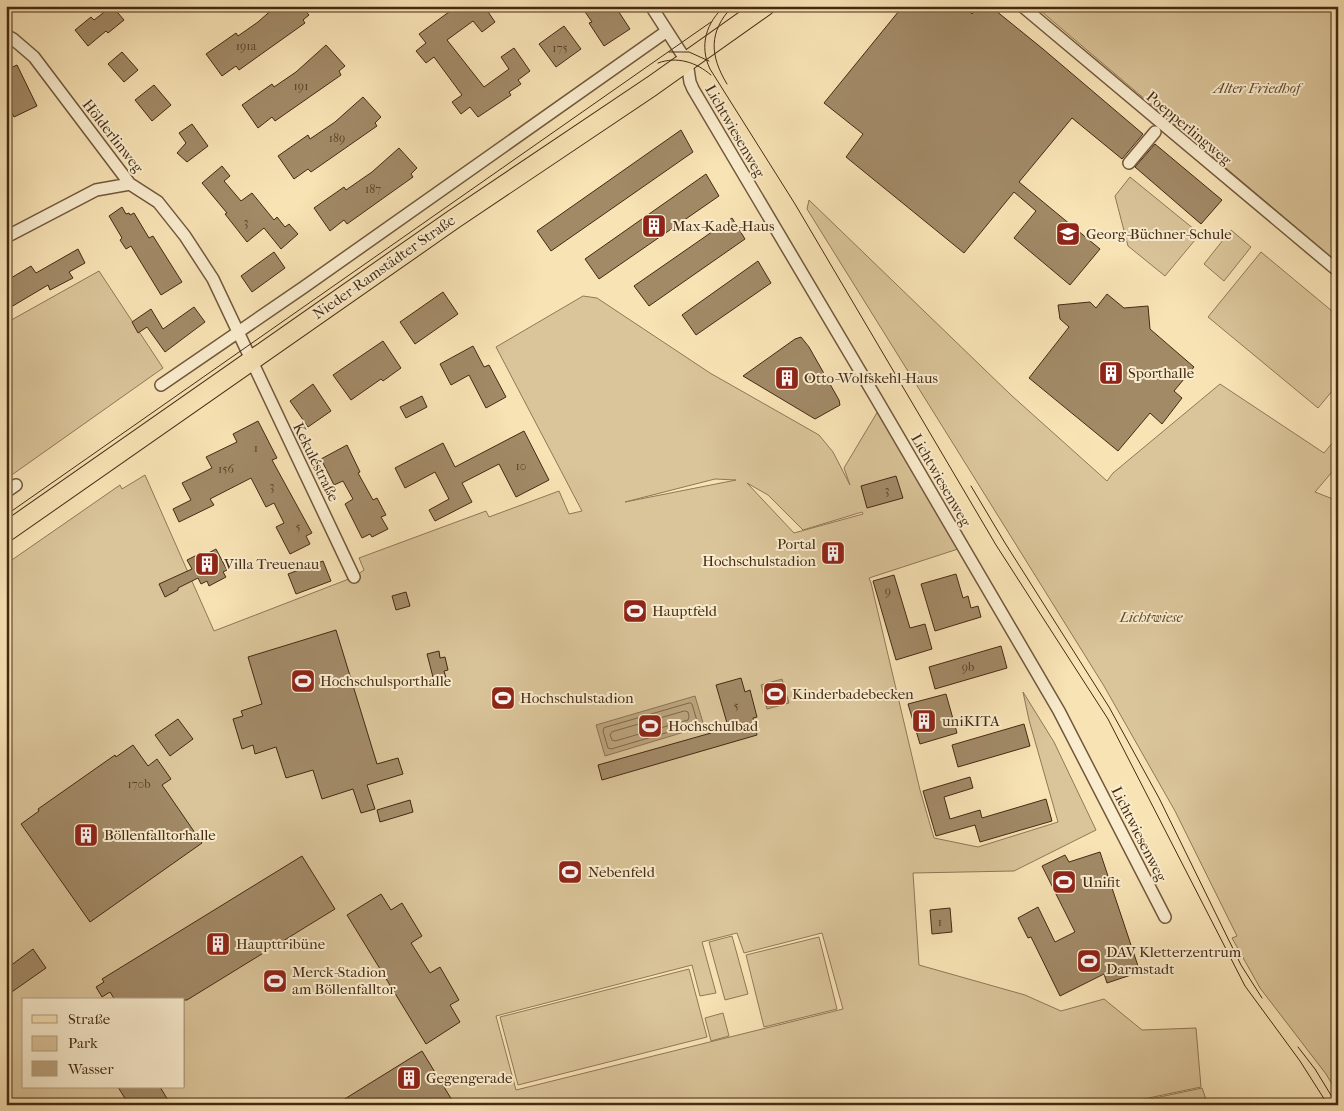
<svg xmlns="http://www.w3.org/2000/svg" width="1344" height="1111" font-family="'IM FELL French Canon',serif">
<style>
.green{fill:#dac499;stroke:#907756;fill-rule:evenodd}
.water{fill:#bba47e;stroke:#8c7353}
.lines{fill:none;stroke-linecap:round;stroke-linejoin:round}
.shore{stroke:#806748;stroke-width:1}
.building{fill:#a28a67;stroke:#452a12}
.street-casing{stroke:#72583b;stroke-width:14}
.primary-casing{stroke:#452a12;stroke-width:21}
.street{stroke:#faedcf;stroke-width:11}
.primary{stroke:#f8e3b5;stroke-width:19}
.tram{stroke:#452a12;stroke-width:1}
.labels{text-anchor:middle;stroke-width:4;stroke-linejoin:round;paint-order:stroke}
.number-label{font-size:12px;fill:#5c4227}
.park-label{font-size:15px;font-style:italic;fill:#63492d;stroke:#faedcf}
.street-label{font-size:15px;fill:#452a12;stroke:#faedcf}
.poi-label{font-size:15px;fill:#452a12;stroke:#faedcf;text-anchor:start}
</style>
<rect width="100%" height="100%" fill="#f8e3b5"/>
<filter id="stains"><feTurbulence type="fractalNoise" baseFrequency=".004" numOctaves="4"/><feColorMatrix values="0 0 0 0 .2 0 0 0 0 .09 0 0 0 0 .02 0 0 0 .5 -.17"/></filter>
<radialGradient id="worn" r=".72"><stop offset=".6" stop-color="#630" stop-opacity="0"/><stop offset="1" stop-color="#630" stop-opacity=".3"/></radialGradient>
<path class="green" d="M1035 6H1338V263Z
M1130 177 1200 234 1165 276 1128 246 1115 196Z
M809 200 1011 395 1107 481 1113 473 1220 384 1324 453 1338 436V465L1315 492 1338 501V1094L1326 1074 1260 988 1232 938 1237 936 1175 811 1104 686 807 209Z
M1231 230 1251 247 1224 281 1204 264Z
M1261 252 1338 316V384L1318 408 1208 317Z
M99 271 163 368 6 479V323Z
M583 296 597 298 710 373 819 435 833 452 850 485 844 468 878 411 958 549 869 578 871 583 920 790 934 838 978 847 1058 822 1029 720 1023 692 1054 742 1096 830 1014 871 913 873 919 965 1025 995 1061 1011 1104 999 1142 1030 1196 1028 1201 1087 1115 1105H6V564L120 485 122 489 145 475 214 631 354 577 364 570 359 558 486 511 489 517 559 491 569 514 582 511 496 347ZM715 479 736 480 625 502ZM747 483 768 495 803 530 862 512 863 514 794 533ZM737 933 744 953 822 933 843 1009 516 1090 496 1016 692 965 700 996 716 993 702 942ZM24 1000H184V1087H24Z
M732 936 748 994 725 1000 709 942Z
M819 937 837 1009 764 1027 746 955Z
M689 969 707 1037 518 1085 500 1017Z
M723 1013 729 1036 711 1041 705 1018Z
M1202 1088 1208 1105H1122Z"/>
<path class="water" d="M782 679 789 703 767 709 761 685Z
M695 696 704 726 605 756 596 725Z"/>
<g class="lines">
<path class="shore" d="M690 703 692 704 697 721 696 724 611 749 608 748 603 731 604 728Z
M685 711 688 712 689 717 688 720 615 741 612 740 610 735 612 732Z"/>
</g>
<path class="building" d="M112 6 124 20 108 33 106 31 88 46 75 30 91 17 94 20Z
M276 6H301L309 15 303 20 305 23 239 70 236 66 222 76 206 54 236 33 238 36 258 22Z
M457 6H484L495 22 482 32 473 21 447 40 484 87 509 69 501 57 514 48 530 71 518 80 521 84 509 92 511 95 478 117 470 107 461 114 452 102 462 95 434 57 426 63 416 51 426 43 419 34Z
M581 6H615L630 29 604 46 589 23 592 22Z
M903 6H963L972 14 978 6H990L1043 49 1143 134 1122 159 1072 118 1019 182 1100 249 1070 285 1014 238 1036 211 1014 192 964 253 846 157 863 134 824 103Z
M564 26 581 49 556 67 539 44Z
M326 45 345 66 339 71 341 75 275 121 272 117 258 128 242 105 272 84 274 87 296 72Z
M122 52 138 70 124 82 108 64Z
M17 65 37 106 14 117 6 102V70Z
M154 85 171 105 152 121 135 100Z
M363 97 381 117 375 123 377 126 311 172 308 169 294 179 278 156 308 135 310 139 335 122Z
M192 124 208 146 187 162 177 153 186 143 179 133Z
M681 130 693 152 551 251 537 231Z
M1155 144 1222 200 1201 224 1135 167Z
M399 148 417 168 411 174 413 177 347 224 344 220 330 231 314 208 344 187 346 190 372 172Z
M222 166 230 176 224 181 241 201 252 193 274 220 277 217 285 227 289 224 298 234 281 249 264 228 247 242 225 214 227 213 202 183Z
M706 174 719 196 599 279 585 259Z
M122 207 126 214 129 213 130 215 134 213 149 238 153 236 182 282 161 295 131 246 126 249 120 240 122 238 109 216Z
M732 218 745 239 649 306 634 286Z
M78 249 85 263 69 272 73 278 50 290 48 285 6 310V281L31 266 36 273Z
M274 252 285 268 252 292 241 276Z
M758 261 771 283 696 335 682 315Z
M443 292 458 314 415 344 400 322Z
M1107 294 1124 308 1148 306 1150 329 1194 367 1174 391 1182 398 1162 424 1150 413 1118 451 1029 378 1069 327 1060 319 1058 305 1090 302 1096 308Z
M194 307 205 322 165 352 147 327 138 333 132 322 151 309 163 329Z
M801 337 809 347 839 400 840 405 815 419 743 376 795 339Z
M383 341 401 368 383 381 381 379 351 400 333 375Z
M473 346 484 367 489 365 506 397 486 408 469 375 451 385 440 364Z
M313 384 331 411 308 427 290 401Z
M422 396 427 407 406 418 400 407Z
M258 421 277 458 272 460 312 533 306 536 310 544 290 554 276 527 284 523 274 503 266 507 251 478 210 499 214 505 179 522 173 509 191 500 182 483 212 468 206 457 237 442 233 434Z
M524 431 549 480 516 497 499 464 462 483 472 502 435 521 429 510 449 499 435 472 405 488 395 468 443 443 455 467Z
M347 445 360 472 358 473 373 500 377 498 386 515 381 517 388 529 372 537 370 534 362 538 345 504 353 499 343 481 334 485 321 459Z
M896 476 903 498 867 508 861 486Z
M216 549 227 570 223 572 226 577 209 586 207 581 201 584 198 578 178 588V590L165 597 159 584 192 569 187 560 197 555 199 558Z
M323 561 331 581 296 594 288 574Z
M956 574 963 598 968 596 971 608 978 606 981 617 935 631 921 584Z
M894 575 910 628 925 624 932 649 896 660 873 581Z
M406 592 410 606 396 610 392 596Z
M336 630 377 764 398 758 403 774 367 785 375 809 361 813 353 789 322 799 313 770 286 778 276 747 255 754 253 745 242 749 233 719 243 716 241 711 262 704 248 657Z
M1001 646 1007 668 935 689 929 667Z
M439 651 440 658 445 657 448 670 444 671 446 678 434 681 427 654Z
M741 678 745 692 750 690 757 717 753 718 757 735 602 780 598 765 711 733 709 728 727 723 716 685Z
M946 694 957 733 920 744 908 704Z
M178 719 193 739 170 756 155 735Z
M1024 724 1030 746 958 767 952 745Z
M133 745 148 766 157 759 171 779 162 785 202 843 90 922 21 824 39 811 38 809 115 755 116 757Z
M970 777 973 788 944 797 950 819 980 810 982 818 1046 799 1052 821 980 842 975 825 936 836 923 791Z
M410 800 413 812 380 822 377 810Z
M1100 852 1140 972 1107 983 1104 974 1060 996 1031 937 1028 938 1018 918 1038 907 1055 942 1075 932 1042 866 1065 855 1069 862Z
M302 856 335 909 187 1000H115L110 992 102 997 96 987 104 982 102 979Z
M381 894 391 910 402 903 422 936 411 943 430 973 440 967 459 1000 450 1005 460 1022 426 1044 347 915Z
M950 908 952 932 932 934 930 910Z
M33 949 46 968 6 996V969Z
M422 1051 455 1105H335Z
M118 1087H160L171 1105H129Z"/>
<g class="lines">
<defs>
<path id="street" d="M651 6 687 62 690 82 693 89 876 398 1059 711 1165 917
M1022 6 1338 271
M6 35 13 39 34 57 130 184 158 202 185 236 213 279 354 577
M1129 163 1155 132
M6 237 96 190 130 184
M161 385 304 287 667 31
M6 492 16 485"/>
<path id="primary" d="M6 532 454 219 652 86 765 6"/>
</defs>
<use href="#street" class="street-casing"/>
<use href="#primary" class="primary-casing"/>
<use href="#street" class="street"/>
<use href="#primary" class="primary"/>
<path class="tram" d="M725 6C706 22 699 46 710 69L795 204 996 545 1108 719 1245 986 1300 1061 1328 1105
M669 52H689L709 61
M658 63C677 56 696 62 711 75
M727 84C710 56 708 32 732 7
M971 486 1005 543 1109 707 1159 798 1241 965 1262 998
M6 515 711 22
M1298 1047 1315 1069 1337 1105"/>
</g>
<defs>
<symbol id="building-square" viewBox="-11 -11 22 22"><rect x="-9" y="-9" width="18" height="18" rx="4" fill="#8f2418" stroke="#faedcf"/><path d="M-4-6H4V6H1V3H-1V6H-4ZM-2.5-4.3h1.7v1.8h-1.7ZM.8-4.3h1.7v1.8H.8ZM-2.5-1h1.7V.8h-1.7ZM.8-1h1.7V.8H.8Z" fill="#fff"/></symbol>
<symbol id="school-square" viewBox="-11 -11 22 22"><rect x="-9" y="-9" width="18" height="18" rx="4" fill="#8f2418" stroke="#faedcf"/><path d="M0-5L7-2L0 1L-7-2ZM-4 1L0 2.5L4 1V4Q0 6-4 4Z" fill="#fff"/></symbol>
<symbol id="stadium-square" viewBox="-11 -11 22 22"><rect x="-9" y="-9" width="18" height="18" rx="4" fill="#8f2418" stroke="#faedcf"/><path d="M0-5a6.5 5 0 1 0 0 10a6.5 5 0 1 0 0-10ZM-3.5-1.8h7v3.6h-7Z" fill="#fff"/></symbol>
</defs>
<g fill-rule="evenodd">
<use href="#building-square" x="640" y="212" width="28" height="28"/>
<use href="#school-square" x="1054" y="220" width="28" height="28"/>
<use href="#building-square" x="1097" y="359" width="28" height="28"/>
<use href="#building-square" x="773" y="364" width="28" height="28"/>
<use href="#building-square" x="819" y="539" width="28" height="28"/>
<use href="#building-square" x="193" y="550" width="28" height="28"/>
<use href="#stadium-square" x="621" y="597" width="28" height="28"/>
<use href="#stadium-square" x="289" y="667" width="28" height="28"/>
<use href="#stadium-square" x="761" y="680" width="28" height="28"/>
<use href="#stadium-square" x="489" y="684" width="28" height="28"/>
<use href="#building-square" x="910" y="707" width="28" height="28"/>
<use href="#stadium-square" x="636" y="712" width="28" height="28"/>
<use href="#building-square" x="72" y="821" width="28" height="28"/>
<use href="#stadium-square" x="556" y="858" width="28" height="28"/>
<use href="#stadium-square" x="1050" y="868" width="28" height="28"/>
<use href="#building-square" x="204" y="930" width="28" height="28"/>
<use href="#stadium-square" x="1075" y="947" width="28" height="28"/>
<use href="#stadium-square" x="261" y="967" width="28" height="28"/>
<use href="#building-square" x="395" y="1064" width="28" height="28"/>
</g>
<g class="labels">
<g class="number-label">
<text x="246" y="50">191a</text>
<text x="560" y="52">175</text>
<text x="301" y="90">191</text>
<text x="337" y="142">189</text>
<text x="373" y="193">187</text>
<text x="246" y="226">3</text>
<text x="256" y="452">1</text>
<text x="521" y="470">10</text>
<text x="226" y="473">156</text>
<text x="272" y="490">3</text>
<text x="887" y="494">3</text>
<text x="298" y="531">5</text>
<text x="888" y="595">9</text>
<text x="968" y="671">9b</text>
<text x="736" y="710">5</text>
<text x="139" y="788">170b</text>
<text x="940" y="926">1</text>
</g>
<g class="park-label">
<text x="1257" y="93">Alter Friedhof</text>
<text x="1151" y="622">Lichtwiese</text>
</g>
<g class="street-label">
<text transform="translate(1189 128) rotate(40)" y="5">Poepperlingweg</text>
<text transform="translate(735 131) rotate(60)" y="5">Lichtwiesenweg</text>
<text transform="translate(113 136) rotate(52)" y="5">Hölderlinweg</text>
<text transform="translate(384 267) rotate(-35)" y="5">Nieder-Ramstädter Straße</text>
<text transform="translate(316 462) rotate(64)" y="5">Kekuléstraße</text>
<text transform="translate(941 480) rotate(60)" y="5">Lichtwiesenweg</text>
<text transform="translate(1139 834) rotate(63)" y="5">Lichtwiesenweg</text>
</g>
<g class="poi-label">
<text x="672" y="231">Max-Kade-Haus</text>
<text x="1086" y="239">Georg-Büchner-Schule</text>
<text x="1128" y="378">Sporthalle</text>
<text x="804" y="383">Otto-Wolfskehl-Haus</text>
<text x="816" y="549" text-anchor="end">Portal<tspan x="816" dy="17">Hochschulstadion</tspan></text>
<text x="224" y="569">Villa Treuenau</text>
<text x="652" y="616">Hauptfeld</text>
<text x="320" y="686">Hochschulsporthalle</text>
<text x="792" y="699">Kinderbadebecken</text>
<text x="520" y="703">Hochschulstadion</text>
<text x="942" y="726">uniKITA</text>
<text x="668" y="731">Hochschulbad</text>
<text x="104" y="840">Böllenfalltorhalle</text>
<text x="588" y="877">Nebenfeld</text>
<text x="1082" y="887">Unifit</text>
<text x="236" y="949">Haupttribüne</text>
<text x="1106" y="957">DAV Kletterzentrum<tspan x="1106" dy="17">Darmstadt</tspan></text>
<text x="292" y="977">Merck-Stadion<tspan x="292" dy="17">am Böllenfalltor</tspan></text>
<text x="426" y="1083">Gegengerade</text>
</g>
</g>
<rect width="1344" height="1111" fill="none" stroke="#f8e3b5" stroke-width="25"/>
<rect x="8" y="8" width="1329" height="1096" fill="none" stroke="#452a12" stroke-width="2.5"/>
<rect x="12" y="12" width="1319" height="1086" fill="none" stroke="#452a12"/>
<rect x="22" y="998" width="162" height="90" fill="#faedcf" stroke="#b29f83"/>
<rect x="32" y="1015" width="25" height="8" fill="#f8e3b5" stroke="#b29f83"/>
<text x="68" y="1024" font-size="15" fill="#452a12">Straße</text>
<rect x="32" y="1036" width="25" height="15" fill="#dac499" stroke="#b29f83"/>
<text x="68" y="1048" font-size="15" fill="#452a12">Park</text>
<rect x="32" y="1061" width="25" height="15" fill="#bba47e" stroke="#b29f83"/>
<text x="68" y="1074" font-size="15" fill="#452a12">Wasser</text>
<rect width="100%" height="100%" filter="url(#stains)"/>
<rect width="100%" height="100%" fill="url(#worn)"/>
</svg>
